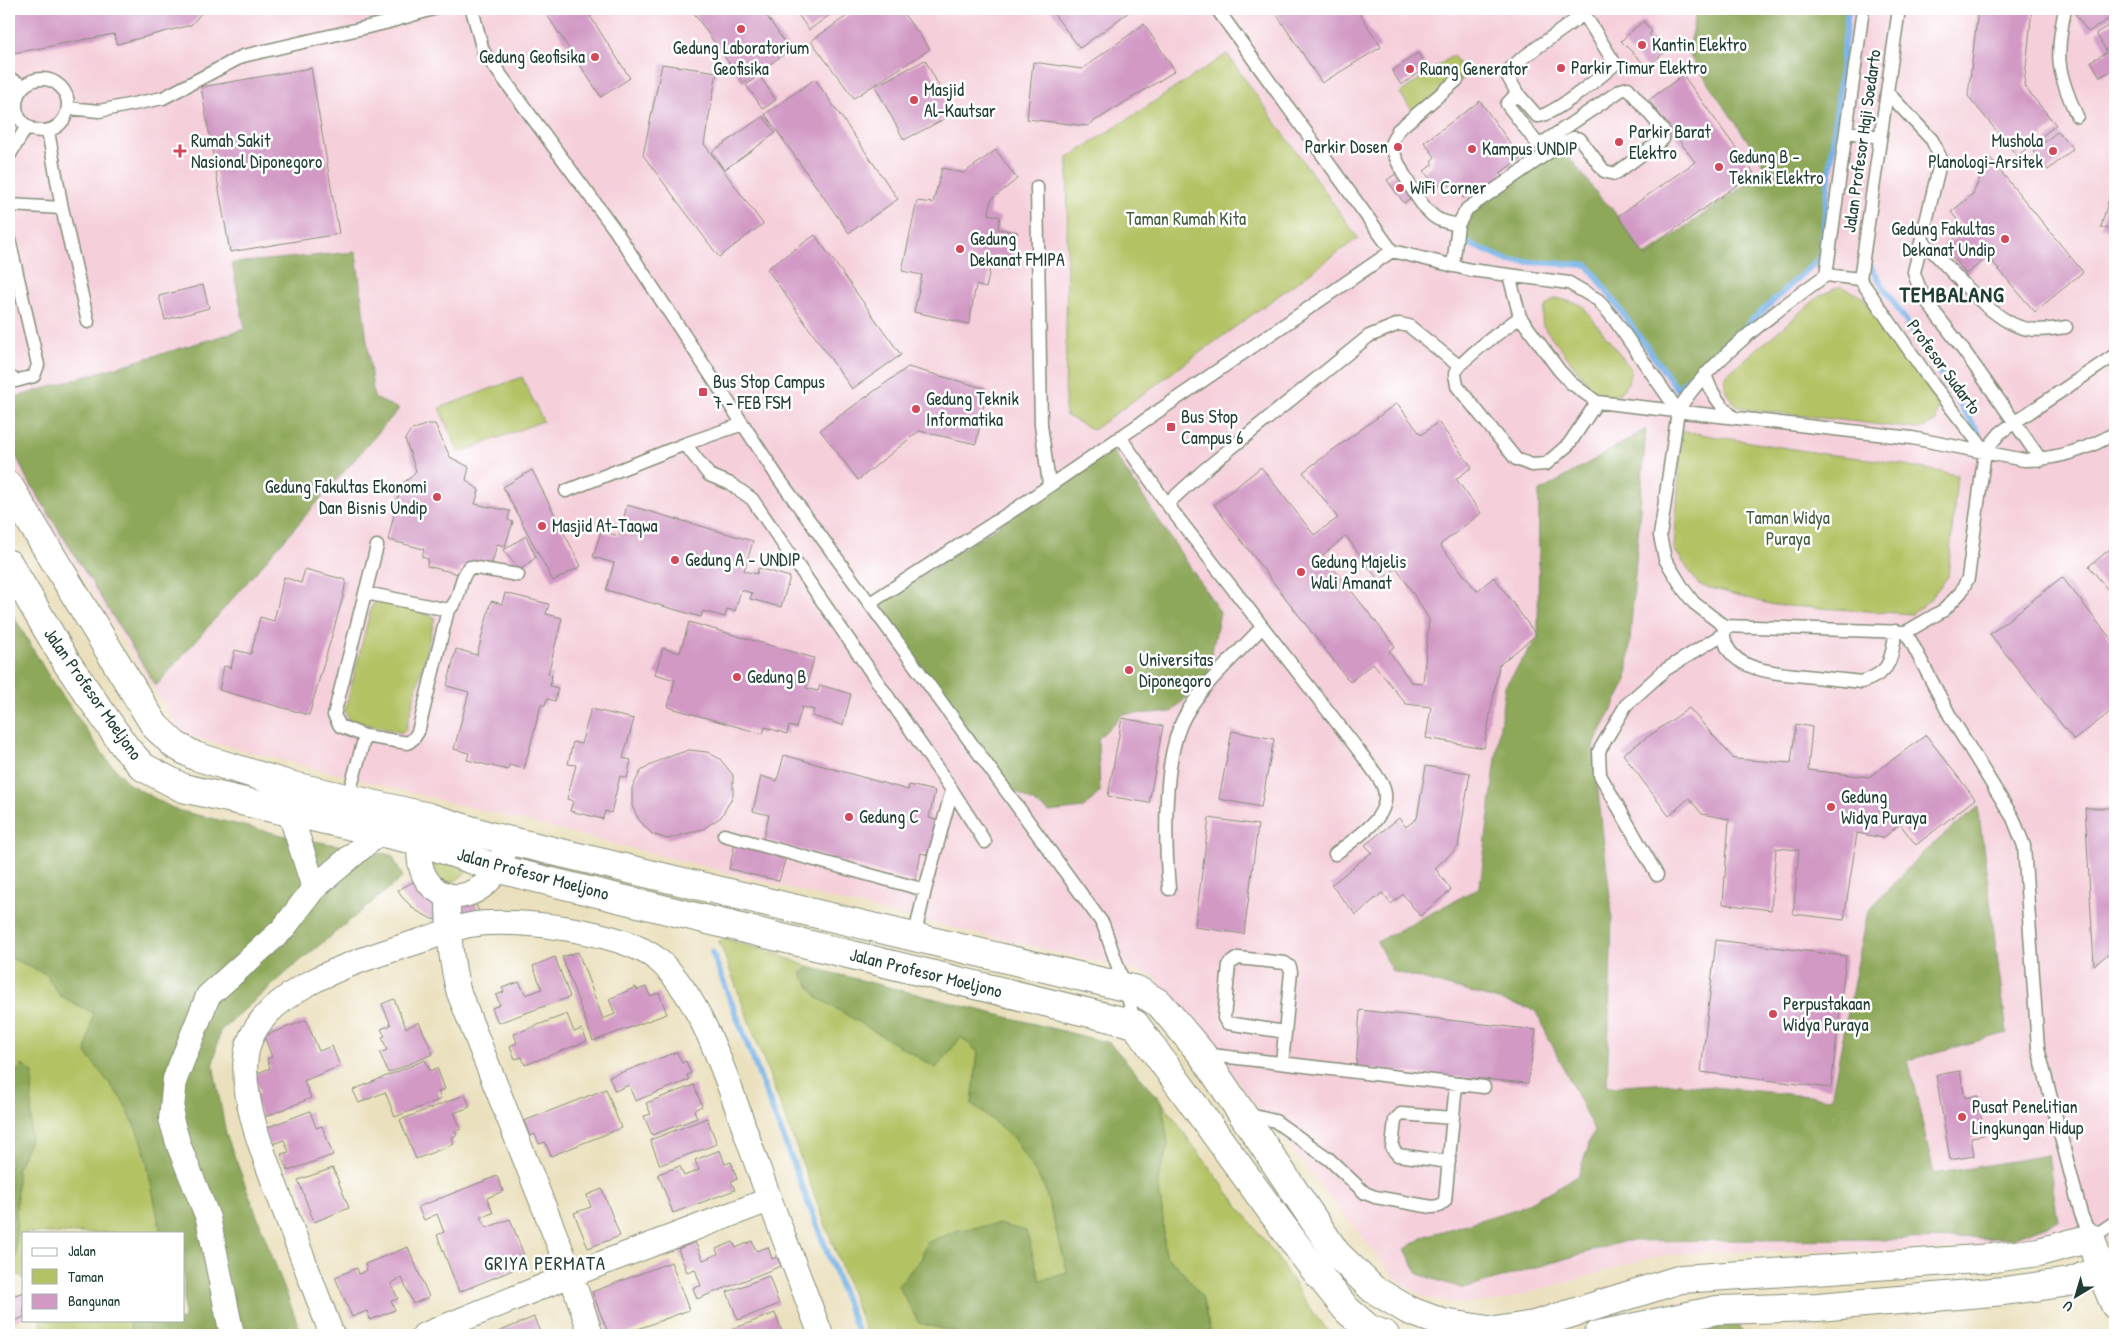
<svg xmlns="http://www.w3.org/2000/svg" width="2124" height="1344" font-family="'Patrick Hand',sans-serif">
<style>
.built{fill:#f5cfda}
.green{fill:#b3c264;stroke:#69804c}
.forest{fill:#8ea85a;stroke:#567247}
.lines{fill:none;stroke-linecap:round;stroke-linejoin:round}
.stream{stroke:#76b3e8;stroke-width:6}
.building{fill:#d299c5;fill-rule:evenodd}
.lane-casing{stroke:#858e78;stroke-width:15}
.street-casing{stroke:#858e78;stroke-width:26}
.secondary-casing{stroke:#858e78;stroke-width:30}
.lane{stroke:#fff;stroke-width:12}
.street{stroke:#fff;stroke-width:24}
.secondary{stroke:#fff;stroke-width:28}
.poi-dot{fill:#d1495b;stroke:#fff;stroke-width:2}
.labels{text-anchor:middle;stroke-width:5;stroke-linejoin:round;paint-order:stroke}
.poi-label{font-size:18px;fill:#1f3d34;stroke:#fff;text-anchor:start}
.street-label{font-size:18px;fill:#1f3d34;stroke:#fff}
.park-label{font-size:18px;fill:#445e40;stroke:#fff}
.neighbourhood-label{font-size:19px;letter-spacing:1px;fill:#1f3d34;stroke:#fff}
.district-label{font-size:22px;font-weight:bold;letter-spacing:1px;fill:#1f3d34;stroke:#fff}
</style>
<rect width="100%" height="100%" fill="#fff"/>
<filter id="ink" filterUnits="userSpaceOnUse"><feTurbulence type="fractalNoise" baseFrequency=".02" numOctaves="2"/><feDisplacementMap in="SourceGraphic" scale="10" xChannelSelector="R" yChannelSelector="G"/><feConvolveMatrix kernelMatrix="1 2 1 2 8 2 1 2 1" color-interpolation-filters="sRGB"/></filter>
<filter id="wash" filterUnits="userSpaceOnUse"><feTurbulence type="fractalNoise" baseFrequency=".0096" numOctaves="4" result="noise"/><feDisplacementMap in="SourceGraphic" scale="20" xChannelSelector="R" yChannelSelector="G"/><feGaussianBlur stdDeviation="1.12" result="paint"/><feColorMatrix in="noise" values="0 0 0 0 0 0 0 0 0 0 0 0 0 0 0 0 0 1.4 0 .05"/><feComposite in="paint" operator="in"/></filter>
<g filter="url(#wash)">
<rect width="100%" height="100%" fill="#ebe0bd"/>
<path class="built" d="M9 9H2115V1265L2106 1238 1946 1250 1712 1252 1653 1257 1501 1301 1463 1304 1424 1297 1395 1278 1152 975 848 903 192 737 178 727 22 481 9 451Z"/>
<path class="green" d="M1227 54 1358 238 1093 430 1065 415 1068 158Z
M1453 55 1467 76 1414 114 1400 93Z
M1841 286 1863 297 1939 403 1936 421 1926 427 1916 429 1745 409C1730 402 1723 393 1725 376L1821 295Z
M1557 298 1582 305 1631 369 1628 383 1618 395 1610 397 1595 393 1543 326C1540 314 1545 303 1557 298Z
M522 377 543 421 459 453 439 408Z
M1682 431 1824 454 1878 460 1957 475 1948 577 1929 600 1912 614 1774 605 1699 585 1674 549Z
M381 600 435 617 406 729 403 733 349 720 345 711 371 608 375 602Z
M429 861 468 868C463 879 446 889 437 876 434 872 432 866 429 861Z
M725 939 774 953 809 967 801 974 887 1038 936 1068 961 1037 978 1052 972 1104 1012 1136 1044 1186 1068 1273 1040 1281 926 1243 922 1258 898 1285 919 1323 965 1335H867L719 941Z
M9 957 46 974 59 995 94 1013 86 1053 123 1101 143 1144 161 1233H24V1278L13 1272 16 1253 17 1169 30 1140 22 1065 9 1082Z
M1162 1102C1199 1156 1240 1206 1278 1259 1296 1284 1310 1316 1334 1335H1211L1202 1297 1181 1270 1165 1255 1163 1220 1158 1179 1168 1146Z
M40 1320H130L131 1335H45Z"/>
<path class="forest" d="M1697 9H1848L1820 258 1677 389 1588 265 1509 261 1456 238 1463 218 1562 147 1602 200 1610 206 1645 256 1767 169 1687 52Z
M356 252 374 398 399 409 156 686 26 477 9 440V399L245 329 232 263Z
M1646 429 1627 680 1593 747 1612 914 1607 1087 1670 1083 1831 1098 1868 911 1919 856 1978 807 2007 1033 1908 1060 1934 1174 2048 1155 2058 1221 2012 1238 1625 1241 1464 1289 1418 1274 1405 1249 1426 1236 1519 1208 1578 1176 1594 1130 1535 1010 1392 971 1377 942 1480 887 1505 686 1538 637 1539 492Z
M1112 450 1220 612 1207 677 1172 712 1123 714 1098 739 1100 792 1084 808 1050 812 1009 788 878 605Z
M9 608 48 675 108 761 129 784 176 810 286 836 392 855 403 877 294 966 220 1031 213 1064 226 1134 302 1335H131L130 1320H184V1233H161L143 1144 123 1101 86 1053 93 1013 59 995 46 974 9 957Z
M809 967 1110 1043 1162 1102 1168 1146 1158 1179 1163 1220 1165 1255 1181 1270 1202 1297 1211 1335H965L919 1323 898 1285 922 1258 926 1243 959 1230 998 1224 1026 1231 1040 1280 1068 1273 1044 1186 1012 1136 972 1104 978 1052 961 1037 936 1068 818 998 801 974Z
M22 1065 33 1073 30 1140 17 1169 16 1253 13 1272 9 1261V1082Z
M1739 1325 1743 1335H1668L1691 1328Z"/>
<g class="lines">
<path class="stream" d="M1456 238 1509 261 1588 265 1677 389 1820 258 1848 9
M1868 257 1867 261 1979 434
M712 952 859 1335"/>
</g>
<g id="blocks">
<path class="building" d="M9 9H205L191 25 117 44 114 34 9 54Z
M543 9H601L590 16 630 78 601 97Z
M691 9H762L790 50 743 83Z
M794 9H838L809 30Z
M857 9H900L930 49 854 98 811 41Z
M1050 9H1133L1080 48Z
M1273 9H1357L1381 47 1322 83Z
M1978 9H2032L2024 86 2056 125 2017 156 1968 96Z
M2084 9H2115V15L2088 32 2075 14Z
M1643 21 1652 32 1649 34 1665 52 1647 67 1621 41Z
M2115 22V69L2100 77 2091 61 2107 52 2096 33Z
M1144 24 1175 71 1087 126 1027 119 1033 62 1082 69Z
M1418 53 1428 67 1401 85 1392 71Z
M925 60 954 114 904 140 875 86Z
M662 64 717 72 704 144 763 224 719 257 643 155Z
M311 68 339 234 230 252 201 87Z
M759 75 776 100 763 109 746 85Z
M1683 75 1754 173 1643 252 1618 216 1695 162 1649 100Z
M815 79 898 199 849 233 765 114Z
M1480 101 1521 158 1500 173 1502 177 1487 188 1484 184 1464 198 1453 183 1449 186 1445 181 1436 187 1424 171 1433 164 1431 161 1435 157 1424 142Z
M763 116 776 133 724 170 712 152Z
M2058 131 2073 149 2048 170 2033 152Z
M996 150 1017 179 991 200 989 214 1000 217 998 229 1017 232 1009 269 991 265 986 288 976 285 969 324 914 312 922 275 902 271 917 201 933 203 942 168 964 173Z
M1989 157 2083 272 2035 312 1988 257 1966 274 1944 247 1965 230 1951 212 1973 194Z
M1397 173 1414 195 1404 203 1387 180Z
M2110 195 2115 196V231L2101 227Z
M815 235 901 355 852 389 767 269Z
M203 285 209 308 165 320 159 296Z
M908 367 987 389 976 444 919 431 858 480 820 430Z
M1397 403 1421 435 1438 422 1472 467 1456 479 1481 513 1440 545 1477 591 1494 577 1536 635 1499 665 1484 748 1426 738 1431 707 1406 704 1373 663 1350 682 1214 505 1261 467 1314 535 1338 518 1303 472ZM1346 536 1379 581 1397 568 1429 619 1423 683 1411 682 1389 651 1395 646 1323 555Z
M427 424H435L450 457 469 467 466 480 479 490 475 504 510 511 508 520 513 522 505 546 497 544 491 567 469 561 467 569 461 567 459 574 427 566 428 559 422 557 424 549 388 540 401 484 410 478 416 471 405 439 410 431Z
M532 470 581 566 553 581 503 487Z
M627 505 753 541 744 571 757 574 758 568 790 577 781 607 750 599 752 593 741 590 735 611 727 609 725 617 703 611 701 617 606 590 614 563 593 557 601 531 619 536Z
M526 536 536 557 520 570 503 550Z
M2115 545V599L2089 566Z
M305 569 346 580 343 597 309 715 219 690 224 666 231 668 235 650 251 654 260 617 274 621 284 577 301 583Z
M2062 577 2115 644V708L2074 740 1990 634Z
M505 593 549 604 546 614 562 618 548 674 552 675 550 686 558 688 555 701 547 699 545 705H541L524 769 509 765 508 770 467 760 469 753 454 749 469 692 447 686 456 649 477 655 491 601 502 604Z
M689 622 814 658 806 688 818 691 820 685 851 694 843 725 812 716 814 710 802 707 796 728 789 726 787 734 765 727 763 734 668 707 675 680 655 674 663 648 680 653Z
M1689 708 1734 759 1791 763 1796 724 1812 727 1808 770 1869 777 1926 735 1975 799 1916 845 1900 824 1883 838 1857 833 1844 920 1793 914 1799 850 1776 848 1771 910 1723 904 1729 819 1702 814 1689 798 1669 816 1623 754Z
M591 709 634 719 623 758 631 760 627 778 620 776 611 813 605 811 603 819 570 811 573 801 567 799 576 765 568 764 573 742 581 744Z
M1122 718 1163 726 1149 803 1108 796Z
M1232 731 1274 739 1261 807 1219 799Z
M689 750 707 752 720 759 733 775V796L721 817 703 829 668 839 652 834 639 820 632 806V788L641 771 662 759Z
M784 755 908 790 909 785 935 791 929 818 942 822 932 856 921 853 915 882 763 839 769 815 753 811 761 776 777 781Z
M1426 766 1470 773 1458 847 1435 868 1451 890 1420 916 1403 894 1391 904 1382 893 1356 915 1331 885 1372 852 1365 845 1399 818 1406 827 1417 818Z
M2085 808H2115V949L2094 965Z
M1209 818 1258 825 1244 934 1195 927Z
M736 840 787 853 779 881 729 869Z
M413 882 424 895 437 902 472 895 480 914 452 922 432 919 415 910 401 896 398 890Z
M1716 940 1846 956 1831 1088 1701 1072Z
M578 952 603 1019 615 1014 609 999 636 987 637 990 646 987 650 996 659 993 667 1014 593 1041 562 957Z
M555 957 570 997 498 1023 492 1008 500 1005 496 995 504 992 502 988 519 982 526 995 542 989 533 966Z
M394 999 406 1028 419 1022 433 1054 388 1073 380 1053 387 1050 382 1037 385 1036 381 1029 391 1025 382 1004Z
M1360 1010 1536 1030 1528 1083 1356 1068Z
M567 1014 574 1032 582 1029 587 1041 525 1065 522 1057 515 1059 510 1046 517 1043 514 1034Z
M306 1020 319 1051 332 1046 340 1066 304 1081 311 1098 262 1118 253 1096 260 1093 253 1075 270 1068 267 1059 272 1057 264 1036Z
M677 1052 682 1063 686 1061 691 1074 687 1075 689 1080 635 1101 629 1085 615 1091 609 1077Z
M425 1060 430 1071 437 1068 445 1089 438 1092 441 1099 395 1117 385 1092 359 1103 353 1090Z
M1960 1071 1965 1098 1978 1096 1984 1135 1971 1137 1974 1156 1950 1160 1936 1075Z
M694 1085 702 1106 694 1110 697 1118 652 1135 644 1116 651 1114 646 1103Z
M606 1089 621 1128 551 1156 545 1142 539 1144 535 1134 530 1136 524 1121Z
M465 1095 470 1107 454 1113 461 1129 455 1131 457 1135 452 1137 454 1144 416 1159 400 1120Z
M310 1111 316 1128 322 1126 333 1155 288 1171 281 1154 289 1152 284 1140 270 1145 263 1129Z
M707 1118 717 1144 660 1165 650 1140Z
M720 1150 725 1164 731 1162 737 1179 731 1181 735 1190 673 1213 658 1174 680 1166 684 1176 699 1170 695 1160Z
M333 1168 349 1208 314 1222 298 1180Z
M497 1176 503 1191 487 1198 493 1213 481 1217 486 1228 510 1219 524 1255 509 1261 513 1270 459 1292 437 1235 444 1232 437 1214 424 1220 418 1207Z
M602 1189 620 1236 588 1248 574 1213 591 1207 587 1195Z
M752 1241 756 1251 768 1247 772 1259 777 1257 781 1266 697 1299 693 1288 701 1286 695 1269 687 1272 678 1249 695 1242 703 1260 718 1254 716 1249 733 1242 736 1248Z
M408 1247 429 1297 413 1304 402 1278 391 1283 398 1299 391 1301 395 1310 370 1320 367 1311 352 1317 335 1277 357 1268 359 1274 367 1270 365 1264Z
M671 1262 689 1310 622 1335H609L592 1292Z
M769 1276 779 1304 738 1320 727 1292Z
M13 1290 15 1295 24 1292V1317L10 1323 9 1291Z
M775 1313 783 1335H735L733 1329Z
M534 1317 541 1335H491Z"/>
</g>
</g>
<g filter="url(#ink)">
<use href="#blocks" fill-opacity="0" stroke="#858e78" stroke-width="1"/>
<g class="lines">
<defs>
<path id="lane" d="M472 9 483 51 615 230 779 479 1103 924 1126 990 1135 1024
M1217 9 1392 251 1471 270 1569 283 1598 300 1614 319 1678 411
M2065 9C2055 57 2057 72 2077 116
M1581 16 1586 17 1615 64C1604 74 1549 119 1537 116L1517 93 1506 73 1521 59Z
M9 78 24 86
M16 105a26 26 0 1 1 52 0a26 26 0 1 1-52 0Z
M1457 80 1398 130 1391 144C1396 163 1420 208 1436 218 1442 222 1451 223 1458 225
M1887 92 1932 140 1941 159 1914 272C1921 300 1940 318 1956 340 1985 380 2013 420 2041 460
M68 108 99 111 163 98 243 56 385 23 433 9
M48 131 62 208 88 322
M1848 132 1879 137
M9 156 27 126
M1037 187 1041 425 1049 484
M9 205 62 208
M9 239 38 365 34 376 16 381 9 376
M1922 240C1946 264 1988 317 2020 327 2034 332 2052 329 2066 327
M1453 266 1458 225 1467 209 1558 146 1573 138 1580 139 1604 171 1615 174 1663 139V130L1628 88 1621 90 1541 144 1536 142 1507 104 1517 93
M1509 275 1520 317 1559 370 1571 383 1597 402 1912 438 2024 460C2056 459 2087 450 2115 433
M1826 275 1863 9
M1860 279 1826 275C1780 308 1705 363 1678 411L1660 536 1665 559 1684 590 1694 603 1724 626 1906 632 1944 610 1961 592 1968 578 1985 451 2000 433 2015 422 2115 355
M1860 279 1899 9
M1860 279 1934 386 1985 451
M1520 317C1508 326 1457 362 1455 374 1455 377 1457 382 1457 386L1516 459 1532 465 1546 464 1569 444 1597 402
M1705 374C1711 393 1719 404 1733 417
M1120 437 1167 504
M685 444 709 475 731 484 752 499 952 790 985 842
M566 491 685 444 743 424
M366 593 448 610C463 599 457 579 470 567L518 575
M870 603 1020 506 1392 251
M1724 626C1719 670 1774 673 1805 676 1824 678 1843 680 1862 682 1893 671 1890 660 1896 631
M1906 632 1950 716 2013 818 2024 846 2038 1048 2081 1214 2091 1238 2115 1222
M365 736 408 743 414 738 418 732 448 610
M348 797 365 736 340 726 334 715 377 546
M724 835 925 890 952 790
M1335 854C1355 838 1397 815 1382 784 1376 773 1367 762 1359 751L1167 504 1203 471 1369 336 1399 324 1409 326 1459 366
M1657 875 1600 775 1599 751 1626 705 1665 670 1723 634
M1169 889C1165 843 1162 757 1185 716 1202 684 1238 654 1262 627
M914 938 925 890
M1203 1054 1484 1087
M1282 1063 1291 972 1290 967 1285 963 1238 958 1229 964 1224 1018 1227 1023 1285 1032
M1246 1114 1275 1121 1329 1159 1365 1193 1375 1197 1432 1207 1439 1206 1445 1201 1456 1084
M1449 1162 1398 1155 1392 1148 1395 1120 1401 1114 1453 1118"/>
<path id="street" d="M290 813 314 888
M425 826C401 883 457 926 498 870 503 863 504 849 506 840
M448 897C448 930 450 960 459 993L571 1275 591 1335
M232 1335 208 1218 179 1146 171 1119 175 1079 208 996 283 929 314 888 381 831
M332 1335C316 1293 300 1251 284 1209 268 1166 240 1101 246 1056 254 989 366 958 420 941 436 936 453 928 470 925 514 917 623 931 658 960 708 1002 736 1109 759 1170 779 1226 800 1280 821 1335
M424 1335 571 1275 769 1200"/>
<path id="secondary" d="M9 486 155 726 175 745 195 756 289 785 429 817 490 836 1137 990 1160 1004 1202 1054 1336 1253 1373 1289 1408 1310 1443 1323 1495 1331 1534 1325 1681 1279 1993 1258 2039 1252 2091 1238 2100 1270 2115 1305
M9 564 67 663 125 747 143 767 183 788 419 841 499 869 1135 1024 1307 1260 1347 1310 1368 1328 1385 1335
M1598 1335 1717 1310 1818 1307 2004 1291 2070 1282 2100 1270"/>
</defs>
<use href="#lane" class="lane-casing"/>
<use href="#street" class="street-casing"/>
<use href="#secondary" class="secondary-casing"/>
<use href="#lane" class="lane"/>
<use href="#street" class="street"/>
<use href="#secondary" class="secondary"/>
</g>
</g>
<g class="poi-dot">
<circle cx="741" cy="29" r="5"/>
<circle cx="1642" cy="45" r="5"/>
<circle cx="595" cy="57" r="5"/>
<circle cx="1561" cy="68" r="5"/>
<circle cx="1410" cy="69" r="5"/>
<circle cx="914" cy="100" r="5"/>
<circle cx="1619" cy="142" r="5"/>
<circle cx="1398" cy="147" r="5"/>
<circle cx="1472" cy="149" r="5"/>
<path d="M177.5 143.5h5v5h5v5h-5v5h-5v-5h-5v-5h5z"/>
<circle cx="2053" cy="151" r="5"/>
<circle cx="1719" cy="167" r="5"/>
<circle cx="1400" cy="188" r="5"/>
<circle cx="2005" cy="239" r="5"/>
<circle cx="960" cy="249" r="5"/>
<rect x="698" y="387" width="10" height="10" rx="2.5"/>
<circle cx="916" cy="409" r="5"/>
<rect x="1166" y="422" width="10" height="10" rx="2.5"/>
<circle cx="437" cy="497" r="5"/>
<circle cx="542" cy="526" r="5"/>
<circle cx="675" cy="560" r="5"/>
<circle cx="1301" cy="572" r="5"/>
<circle cx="1129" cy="670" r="5"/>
<circle cx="737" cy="677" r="5"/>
<circle cx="1831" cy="807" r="5"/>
<circle cx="849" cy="817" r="5"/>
<circle cx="1773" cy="1014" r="5"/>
<circle cx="1962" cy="1117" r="5"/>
</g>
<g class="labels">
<g class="poi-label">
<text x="1652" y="51">Kantin Elektro</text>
<text x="741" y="54" text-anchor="middle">Gedung Laboratorium<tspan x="741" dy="21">Geofisika</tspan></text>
<text x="585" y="63" text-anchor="end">Gedung Geofisika</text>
<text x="1571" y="74">Parkir Timur Elektro</text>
<text x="1420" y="75">Ruang Generator</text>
<text x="924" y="96">Masjid<tspan x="924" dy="21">Al-Kautsar</tspan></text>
<text x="1629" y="138">Parkir Barat<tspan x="1629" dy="21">Elektro</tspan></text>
<text x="191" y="147">Rumah Sakit<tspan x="191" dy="21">Nasional Diponegoro</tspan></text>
<text x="2043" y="147" text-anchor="end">Mushola<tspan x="2043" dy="21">Planologi-Arsitek</tspan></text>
<text x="1388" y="153" text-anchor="end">Parkir Dosen</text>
<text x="1482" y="155">Kampus UNDIP</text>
<text x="1729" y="163">Gedung B -<tspan x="1729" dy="21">Teknik Elektro</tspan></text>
<text x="1410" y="194">WiFi Corner</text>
<text x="1995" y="235" text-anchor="end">Gedung Fakultas<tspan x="1995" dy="21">Dekanat Undip</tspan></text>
<text x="970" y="245">Gedung<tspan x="970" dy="21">Dekanat FMIPA</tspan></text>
<text x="713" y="388">Bus Stop Campus<tspan x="713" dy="21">7 - FEB FSM</tspan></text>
<text x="926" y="405">Gedung Teknik<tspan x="926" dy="21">Informatika</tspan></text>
<text x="1181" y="423">Bus Stop<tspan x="1181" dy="21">Campus 6</tspan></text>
<text x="427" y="493" text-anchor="end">Gedung Fakultas Ekonomi<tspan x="427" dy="21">Dan Bisnis Undip</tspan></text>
<text x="552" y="532">Masjid At-Taqwa</text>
<text x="685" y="566">Gedung A - UNDIP</text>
<text x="1311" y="568">Gedung Majelis<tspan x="1311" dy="21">Wali Amanat</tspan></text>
<text x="1139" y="666">Universitas<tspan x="1139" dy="21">Diponegoro</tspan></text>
<text x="747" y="683">Gedung B</text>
<text x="1841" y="803">Gedung<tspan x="1841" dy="21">Widya Puraya</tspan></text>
<text x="859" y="823">Gedung C</text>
<text x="1783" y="1010">Perpustakaan<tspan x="1783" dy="21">Widya Puraya</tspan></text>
<text x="1972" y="1113">Pusat Penelitian<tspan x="1972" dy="21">Lingkungan Hidup</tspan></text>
</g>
<g class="street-label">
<text transform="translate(1862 141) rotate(-82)" y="6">Jalan Profesor Haji Soedarto</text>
<text transform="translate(1944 367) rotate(54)" y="6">Profesor Sudarto</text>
<text transform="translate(93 694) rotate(55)" y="6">Jalan Profesor Moeljono</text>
<text transform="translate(533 874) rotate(15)" y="6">Jalan Profesor Moeljono</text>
<text transform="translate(926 973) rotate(14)" y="6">Jalan Profesor Moeljono</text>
</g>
<g class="park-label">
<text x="1186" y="225">Taman Rumah Kita</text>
<text x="1788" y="524">Taman Widya<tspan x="1788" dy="21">Puraya</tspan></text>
</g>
<g class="neighbourhood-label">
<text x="545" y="1270">GRIYA PERMATA</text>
</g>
<g class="district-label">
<text x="1952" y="302">TEMBALANG</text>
</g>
</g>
<rect width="2124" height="1344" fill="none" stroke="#fff" stroke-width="30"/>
<rect x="22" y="1232" width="162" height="90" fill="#ffffff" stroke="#a5b1ae"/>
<rect x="32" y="1248" width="25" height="8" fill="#ffffff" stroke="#a5b1ae"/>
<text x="68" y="1256" font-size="15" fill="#1f3d34">Jalan</text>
<rect x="32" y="1269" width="25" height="15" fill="#b3c264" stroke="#a5b1ae"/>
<text x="68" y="1282" font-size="15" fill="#1f3d34">Taman</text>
<rect x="32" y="1294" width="25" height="15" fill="#d299c5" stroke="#a5b1ae"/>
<text x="68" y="1306" font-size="15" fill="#1f3d34">Bangunan</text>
<g transform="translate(2076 1296) rotate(218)" stroke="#ffffff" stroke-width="4" paint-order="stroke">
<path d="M0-4L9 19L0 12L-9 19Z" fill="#1f3d34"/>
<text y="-8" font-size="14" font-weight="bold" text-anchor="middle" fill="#1f3d34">U</text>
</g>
</svg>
